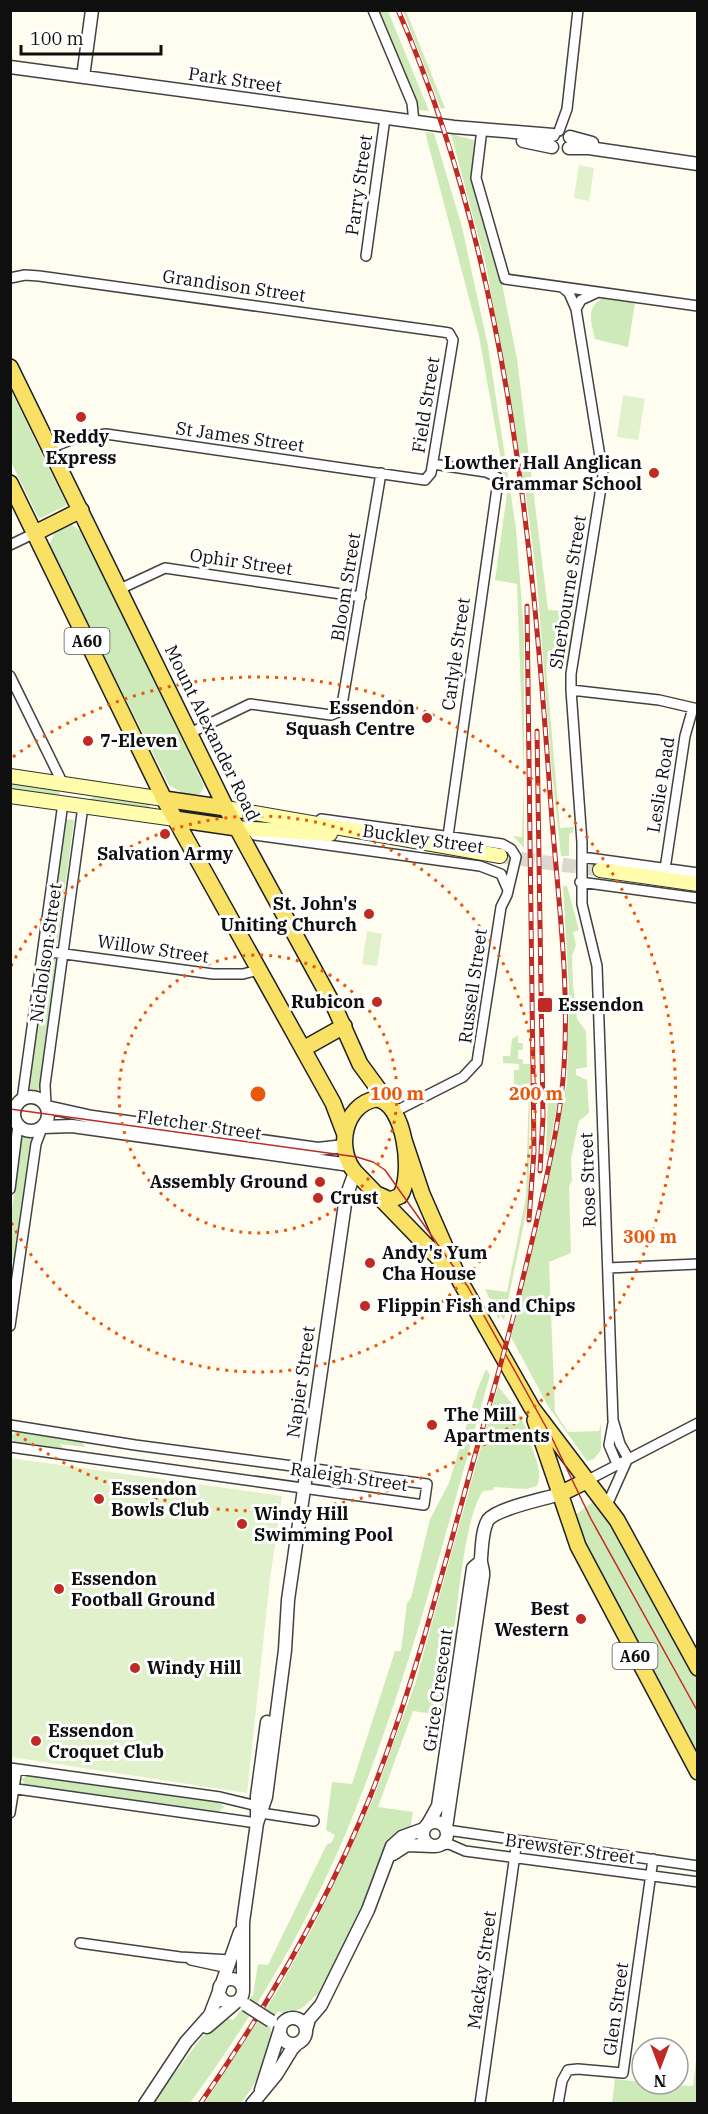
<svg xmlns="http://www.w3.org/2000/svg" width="708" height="2114" font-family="'IBM Plex Serif',serif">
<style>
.green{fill:#ceeab9}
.pitch{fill:#e1f1cb}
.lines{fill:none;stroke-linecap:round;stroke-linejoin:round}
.secondary-tunnel{stroke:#dbd9ce;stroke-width:14;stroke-dasharray:14 7;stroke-linecap:butt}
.minor-casing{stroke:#424242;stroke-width:12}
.tertiary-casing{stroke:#424242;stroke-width:15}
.secondary-casing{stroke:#313131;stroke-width:16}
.primary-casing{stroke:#202020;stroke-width:18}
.minor{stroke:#fff;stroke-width:9}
.tertiary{stroke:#fff;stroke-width:12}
.secondary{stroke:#fffdab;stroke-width:14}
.primary{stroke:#f9e166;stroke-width:15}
.tram{stroke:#c02a25;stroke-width:1.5}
.rail-casing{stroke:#c02a25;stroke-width:5}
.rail{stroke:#fff;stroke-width:3;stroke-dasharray:9;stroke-linecap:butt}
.tertiary-bridge-casing{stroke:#424242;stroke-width:15;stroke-linecap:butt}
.tertiary-bridge{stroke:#fff;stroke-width:12}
.ring{fill:none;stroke:#e8590c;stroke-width:3;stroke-dasharray:3 6}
.poi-dot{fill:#c02a25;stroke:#fff;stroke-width:2}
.labels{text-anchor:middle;stroke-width:6;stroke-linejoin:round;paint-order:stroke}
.shield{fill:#fff;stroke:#575757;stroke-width:1.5}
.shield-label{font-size:16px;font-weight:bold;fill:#0f0f0f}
.street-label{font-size:18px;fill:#0f0f0f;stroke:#fff}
.poi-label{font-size:18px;font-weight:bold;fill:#0f0f0f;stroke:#fff;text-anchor:start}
.centre{fill:#e8590c;stroke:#fff;stroke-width:3}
.ring-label{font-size:18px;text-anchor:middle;font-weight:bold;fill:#e8590c;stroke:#fff;stroke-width:6;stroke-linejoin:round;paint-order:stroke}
</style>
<rect width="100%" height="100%" fill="#fffdf0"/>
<path class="green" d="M379 11H388L429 111 419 110Z
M403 11H406L445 108 441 109Z
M425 132 434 133 462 227 488 346 516 528 524 633V848L513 836 522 837 524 778 517 584 495 580 507 494 503 471 479 336Z
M451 134 474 140 472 178 502 284 517 359 548 610 580 612 568 666H546L560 828 574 827 573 832 569 834V856H561L552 773 537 581 526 496 486 265Z
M604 297 635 303 628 347 595 339C591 321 585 308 604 297Z
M10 389 67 505 39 519 11 462Z
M69 523 85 534 204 786 200 794H184L169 785 49 546 56 529Z
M10 781 58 788 60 795 11 792Z
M94 796 148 803 152 811 89 801Z
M64 819 74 820 58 941 56 947H52L49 942Z
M563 886H567L579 930 573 932 576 945 572 956 573 984 577 1019 586 1031 587 1067 576 1069V1075L587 1080 589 1113 579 1121 571 1159 572 1181 569 1186 571 1253 549 1262 555 1412 568 1432 599 1431 601 1424V1450L594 1459 587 1461 548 1406 511 1337 539 1221 567 1082 569 989Z
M49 956H54L57 960 40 1088 34 1094 29 1088 45 962Z
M518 1035V1043H523V1050H518V1059H523V1064H530V1067L529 1198 504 1320 500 1315 499 1320 485 1289 507 1292 526 1197 529 1083 514 1090V1070H519V1064L503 1063V1056H510L512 1039Z
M548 1089H557V1105L548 1155H546Z
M24 1135 33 1139 15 1259 11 1261V1216L22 1138Z
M486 1369 490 1375C449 1520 412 1668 356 1808 315 1913 256 2013 190 2103L152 2104 201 2038 224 2017 233 2020 253 1995 258 1964 268 1965 327 1844 331 1843 335 1835 326 1830 332 1782 352 1784 395 1651H401L407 1603 411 1598 430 1519 449 1483 477 1391Z
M498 1386 516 1409 529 1434 527 1435C532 1451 544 1470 537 1486L526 1489 494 1487 493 1490 483 1491C466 1515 459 1591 455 1623L454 1629 461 1633 459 1647 452 1642 443 1712 440 1715 413 1711 378 1807 413 1812 410 1830 368 1897 320 1992 302 2008 286 2015 278 2011 269 2025C280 2044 254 2087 241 2103L204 2104 275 1995 313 1927 374 1797 415 1684Z
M16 1431 81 1441 85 1447 60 1444 65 1451 16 1444 11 1437Z
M595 1500 613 1525 697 1679V1760L582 1539 574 1516Z
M28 1775 220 1802 224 1807 217 1813 25 1786 22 1779Z
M697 2054V2103H612L615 2079 642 2082V2084L693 2086Z"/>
<path class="pitch" d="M579 165 594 168 589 201 574 198Z
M623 395 645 399 638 440 617 437Z
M367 931 382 934 377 966 362 964Z
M10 1458 282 1496 270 1579 247 1793 11 1757Z"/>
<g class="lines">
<path class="secondary-tunnel" d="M500 856 600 870"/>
<defs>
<path id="minor" d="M373 10 412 103 414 122
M482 129 476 178 505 279 698 306
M559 131 567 109 578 10
M366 256 385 118
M10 278 25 275 39 276 443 332 449 333 453 340 431 473 425 480 106 434 79 437 50 448
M562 287 569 293 576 309 603 475 571 674V690L582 842V904L597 966 613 1420 620 1444 628 1458
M576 309 581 300 596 293
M433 464 486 472 497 477 498 481 448 836
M10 545 35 533
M120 589 165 568 361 597
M10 676 63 784
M571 690 659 700 698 709
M190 733 250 704 331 715 341 711 381 473
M321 819 502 844 511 849 516 857 507 895 501 907 477 1062 463 1077 394 1112
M255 835 480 866 501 874 508 890
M582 857 698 873
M665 869 685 736 693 708
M580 882 698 898
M43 951 213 974H243L258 970
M22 1100 63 803
M46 1105 45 1085 83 806
M10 1189 18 1125
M608 1268 698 1264
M10 1326 36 1144 42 1128
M613 1423 609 1445 617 1464
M10 1425 135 1445 427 1484 424 1505 10 1447
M588 1480 698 1423
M607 1505 628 1458
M10 1768 220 1797 257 1806
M10 1788 257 1823
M10 1813 17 1769
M261 1813 314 1821
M447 1830 698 1866
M440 1845 449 1844 465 1851 698 1882
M80 1943 180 1957 230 1960
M191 1960 228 1968
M480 2104 517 1840
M558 2104 562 2081 568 2070 578 2069 623 2073 653 1859"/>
<path id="tertiary" d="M10 67 454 127 553 135
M83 77 92 10
M570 137 592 143
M523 141 552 147
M569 148H589L698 164
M14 1114a17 17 0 1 1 34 0a17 17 0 1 1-34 0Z
M47 1107 92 1117 318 1149 344 1146
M43 1127 72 1126 350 1165
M423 1834a12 12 0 1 1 24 0a12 12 0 1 1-24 0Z
M257 1823 266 1797 285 1650 288 1600 346 1197 355 1172
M428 1824 438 1806 473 1568 480 1562
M446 1828 483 1576C484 1569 480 1564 481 1558 482 1547 482 1530 488 1520 497 1508 545 1499 560 1494
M393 1854 407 1845 433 1846
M219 1991a12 12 0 1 1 24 0a12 12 0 1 1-24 0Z
M221 1986 240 1932
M243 1991V1922L257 1823V1796L267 1722
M280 2031a13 13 0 1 1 26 0a13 13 0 1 1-26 0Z
M207 2027 235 2003
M306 2030 309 2019 321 2005 368 1910 392 1846 402 1837 424 1829
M261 2090 280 2030
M145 2104 186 2042 210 2015 220 1989
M252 2104 276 2075 292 2049 298 2043"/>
<path id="secondary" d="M10 776 164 799
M10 796 175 819
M226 808 500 856
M237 828 330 834
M600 870 698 884"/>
<path id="primary" d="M10 367 226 808 335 1008 360 1064 393 1109
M10 483 164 799 333 1103 344 1132
M35 533 81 510
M164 799 226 808
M175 819 237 828
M303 1049 344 1026
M404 1140 422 1194 460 1281 532 1408 617 1520 698 1668
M379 1195 390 1200 400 1196C414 1176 405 1101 376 1099 343 1105 336 1150 355 1172L451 1271
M535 1420 578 1546 698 1772
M560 1494 588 1480"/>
</defs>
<use href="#minor" class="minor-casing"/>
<use href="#tertiary" class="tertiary-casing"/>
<use href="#secondary" class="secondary-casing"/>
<use href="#primary" class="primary-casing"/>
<use href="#minor" class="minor"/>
<use href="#tertiary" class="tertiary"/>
<use href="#secondary" class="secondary"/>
<use href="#primary" class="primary"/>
<path class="tram" d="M10 1109 357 1157 373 1162 385 1170 468 1287 551 1436 591 1519 698 1712"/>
<defs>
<path id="rail" d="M527 606 534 1151 529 1220
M537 731 543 1117 540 1171
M200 2104C267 2007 326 1906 370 1797 416 1682 445 1560 479 1441 502 1363 522 1285 540 1207 550 1161 561 1114 564 1067 570 975 556 884 550 793 531 528 506 256 398 10"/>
</defs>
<use href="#rail" class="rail-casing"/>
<use href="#rail" class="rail"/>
<defs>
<path id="tertiary-bridge" d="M246 2005 271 2021"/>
</defs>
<use href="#tertiary-bridge" class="tertiary-bridge-casing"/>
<use href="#tertiary-bridge" class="tertiary-bridge"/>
</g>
<g class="ring">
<circle cx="258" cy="1094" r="139"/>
<path d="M11 966A278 278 0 1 1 11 1222"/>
<path d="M13 757A417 417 0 1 1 13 1431"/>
</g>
<g class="poi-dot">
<circle cx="81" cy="417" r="6"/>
<circle cx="654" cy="473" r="6"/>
<circle cx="427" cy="718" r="6"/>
<circle cx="88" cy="741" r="6"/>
<circle cx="165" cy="834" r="6"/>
<circle cx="369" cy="914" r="6"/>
<circle cx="377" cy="1002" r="6"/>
<rect x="537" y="997" width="16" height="16" rx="3"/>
<circle cx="320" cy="1182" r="6"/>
<circle cx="318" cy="1198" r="6"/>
<circle cx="370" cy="1263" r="6"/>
<circle cx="365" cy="1306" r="6"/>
<circle cx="432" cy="1425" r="6"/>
<circle cx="99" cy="1499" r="6"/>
<circle cx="242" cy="1524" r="6"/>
<circle cx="59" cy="1589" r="6"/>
<circle cx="581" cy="1619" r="6"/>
<circle cx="135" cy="1668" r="6"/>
<circle cx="36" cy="1741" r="6"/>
</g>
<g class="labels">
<g class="shield">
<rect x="64.5" y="628" width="45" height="26" rx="4.5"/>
<rect x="612.5" y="1643" width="45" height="26" rx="4.5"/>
</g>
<g class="shield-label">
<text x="87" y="647">A60</text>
<text x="635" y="1662">A60</text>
</g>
<g class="street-label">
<text transform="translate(235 80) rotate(8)" y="6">Park Street</text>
<text transform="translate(359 185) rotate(-82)" y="6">Parry Street</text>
<text transform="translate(234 286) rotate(8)" y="6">Grandison Street</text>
<text transform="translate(426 405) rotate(-81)" y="6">Field Street</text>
<text transform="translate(240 437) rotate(8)" y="6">St James Street</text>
<text transform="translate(241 562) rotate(8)" y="6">Ophir Street</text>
<text transform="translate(346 587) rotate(-81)" y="6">Bloom Street</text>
<text transform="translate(568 592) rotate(-81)" y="6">Sherbourne Street</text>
<text transform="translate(456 654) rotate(-82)" y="6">Carlyle Street</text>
<text transform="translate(212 733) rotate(64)" y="6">Mount Alexander Road</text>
<text transform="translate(661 785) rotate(-81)" y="6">Leslie Road</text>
<text transform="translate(423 839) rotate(8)" y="6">Buckley Street</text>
<text transform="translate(153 949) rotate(8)" y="6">Willow Street</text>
<text transform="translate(46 953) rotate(-82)" y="6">Nicholson Street</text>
<text transform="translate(473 986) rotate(-82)" y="6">Russell Street</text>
<text transform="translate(199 1125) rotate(8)" y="6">Fletcher Street</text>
<text transform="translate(588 1180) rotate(-92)" y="6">Rose Street</text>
<text transform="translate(301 1382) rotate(-82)" y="6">Napier Street</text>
<text transform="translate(349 1477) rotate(8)" y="6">Raleigh Street</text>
<text transform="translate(438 1690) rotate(-82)" y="6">Grice Crescent</text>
<text transform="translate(570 1849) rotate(8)" y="6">Brewster Street</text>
<text transform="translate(482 1970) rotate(-82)" y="6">Mackay Street</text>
<text transform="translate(616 2009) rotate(-82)" y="6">Glen Street</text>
</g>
<g class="poi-label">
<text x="81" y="443" text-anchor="middle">Reddy<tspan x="81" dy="21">Express</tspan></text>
<text x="642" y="469" text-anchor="end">Lowther Hall Anglican<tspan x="642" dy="21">Grammar School</tspan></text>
<text x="415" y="714" text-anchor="end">Essendon<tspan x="415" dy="21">Squash Centre</tspan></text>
<text x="100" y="747">7-Eleven</text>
<text x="165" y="860" text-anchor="middle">Salvation Army</text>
<text x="357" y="910" text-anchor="end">St. John's<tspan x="357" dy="21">Uniting Church</tspan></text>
<text x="365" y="1008" text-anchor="end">Rubicon</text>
<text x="558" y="1011">Essendon</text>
<text x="308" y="1188" text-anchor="end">Assembly Ground</text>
<text x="330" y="1204">Crust</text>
<text x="382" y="1259">Andy's Yum<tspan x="382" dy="21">Cha House</tspan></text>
<text x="377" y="1312">Flippin Fish and Chips</text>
<text x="444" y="1421">The Mill<tspan x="444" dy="21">Apartments</tspan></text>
<text x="111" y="1495">Essendon<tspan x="111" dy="21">Bowls Club</tspan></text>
<text x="254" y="1520">Windy Hill<tspan x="254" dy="21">Swimming Pool</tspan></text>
<text x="71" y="1585">Essendon<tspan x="71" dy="21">Football Ground</tspan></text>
<text x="569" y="1615" text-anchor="end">Best<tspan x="569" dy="21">Western</tspan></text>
<text x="147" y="1674">Windy Hill</text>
<text x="48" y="1737">Essendon<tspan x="48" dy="21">Croquet Club</tspan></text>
</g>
</g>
<circle cx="258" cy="1094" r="9" class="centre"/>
<g class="ring-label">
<text x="397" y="1100">100 m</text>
<text x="536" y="1100">200 m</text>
<text x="650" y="1243">300 m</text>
</g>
<rect width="708" height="2114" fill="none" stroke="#0f0f0f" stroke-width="24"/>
<g transform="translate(660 2066) rotate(180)"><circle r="28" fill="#ffffff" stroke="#9f9f9f" stroke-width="1.5"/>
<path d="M0-4.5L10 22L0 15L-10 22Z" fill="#c02a25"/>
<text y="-9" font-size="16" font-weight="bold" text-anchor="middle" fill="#0f0f0f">N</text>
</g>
<path d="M21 45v9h140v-9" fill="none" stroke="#0f0f0f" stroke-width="3"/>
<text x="30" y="45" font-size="18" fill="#0f0f0f" stroke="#ffffff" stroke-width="4.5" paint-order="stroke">100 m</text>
</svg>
